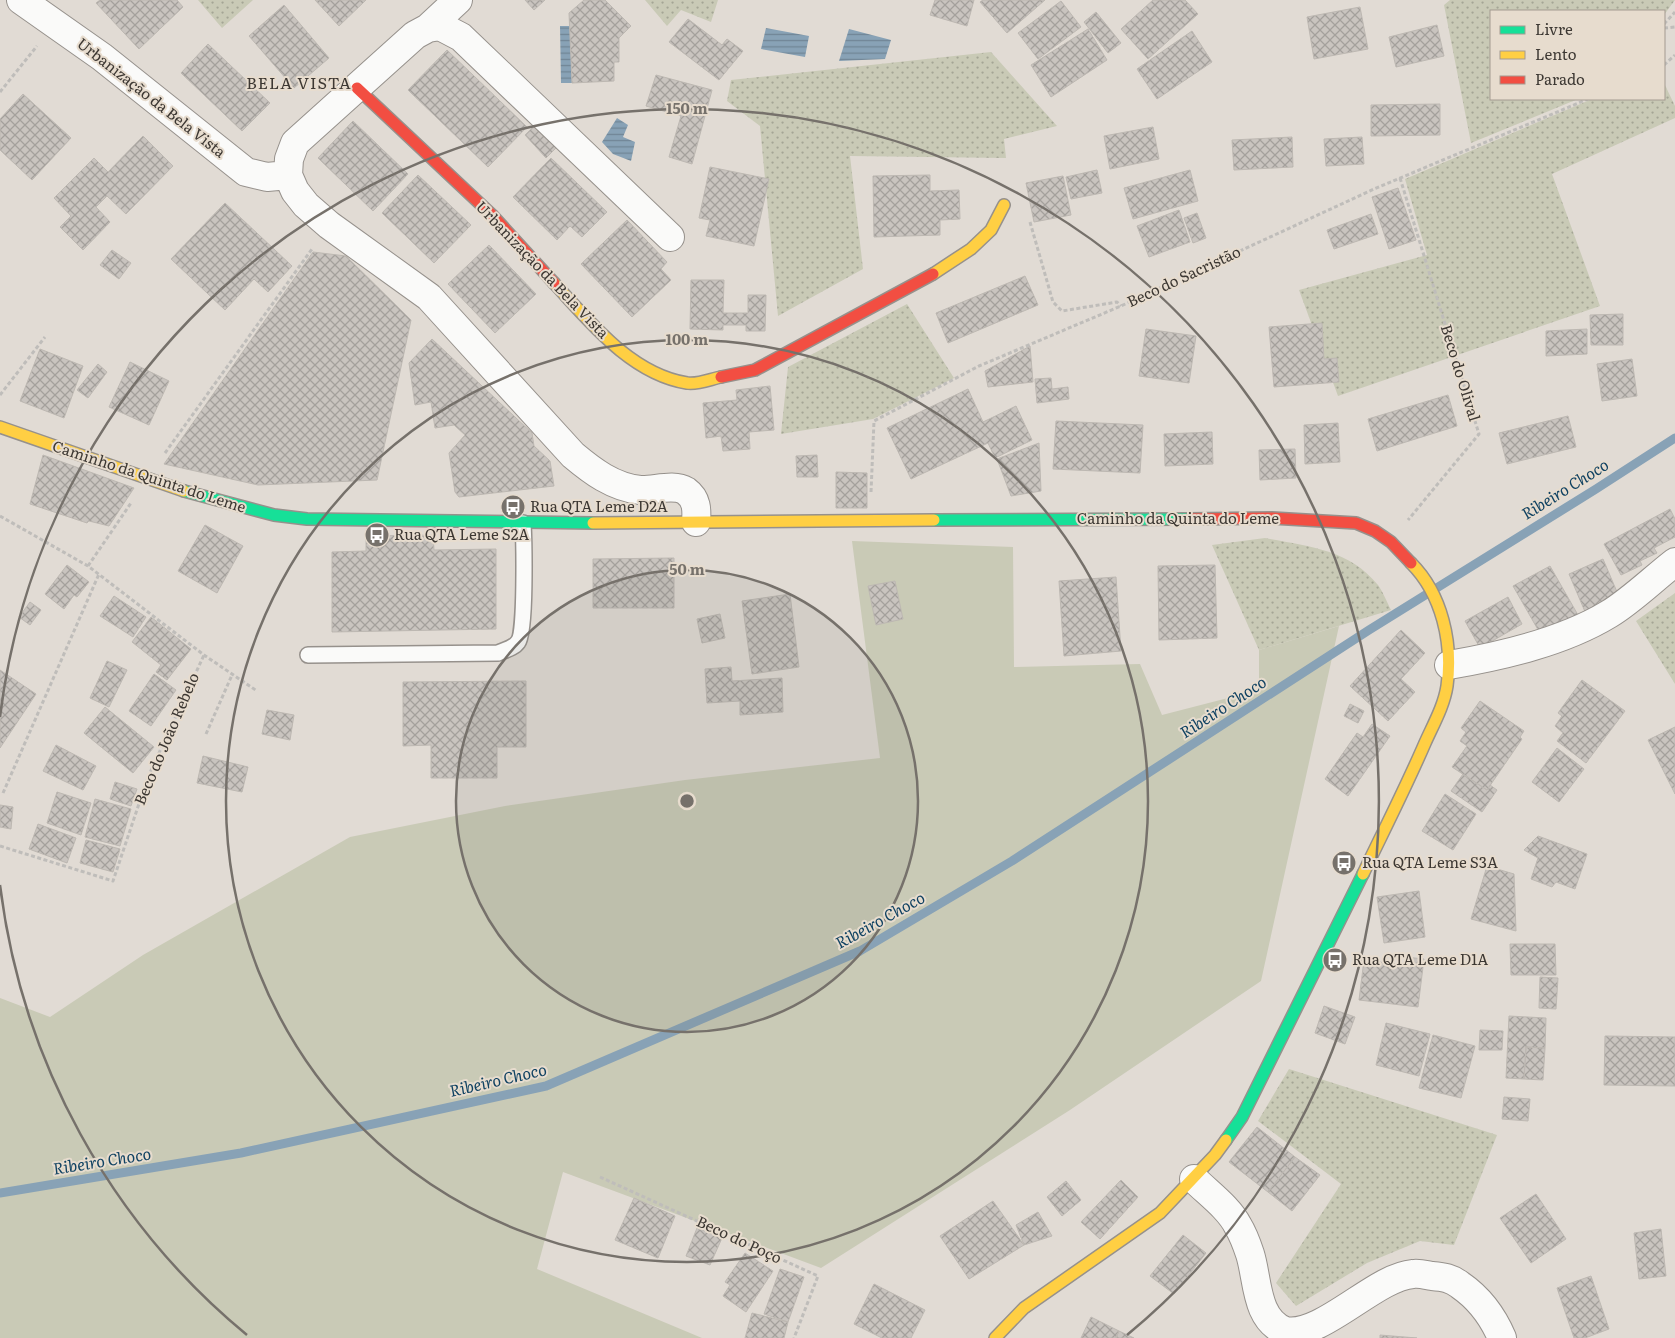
<svg xmlns="http://www.w3.org/2000/svg" width="1675" height="1338" font-family="Literata,serif">
<style>
.grass{fill:url(#grass-dots)}
.green{fill:#c9cab6}
.water{fill:url(#water-rules)}
.lines{fill:none;stroke-linecap:round;stroke-linejoin:round}
.stream{stroke:#88a2b6;stroke-width:9}
.building{fill:url(#building-cross-hatch);stroke:#bdb8b2}
.lane-casing{stroke:#96918c;stroke-width:18}
.street-casing{stroke:#96918c;stroke-width:30}
.fast-casing{stroke:#96918c;stroke-width:14}
.slow-casing{stroke:#96918c;stroke-width:14}
.jam-casing{stroke:#96918c;stroke-width:14}
.path{stroke:#bfbdba;stroke-width:3;stroke-dasharray:4 2.5;stroke-linecap:butt}
.lane{stroke:#fafaf9;stroke-width:15}
.street{stroke:#fafaf9;stroke-width:28}
.fast{stroke:#16e098;stroke-width:11}
.slow{stroke:#ffcf43;stroke-width:11}
.jam{stroke:#f24e42;stroke-width:11}
.ring{fill:none;stroke:#76716b;stroke-width:2.5}
.labels{text-anchor:middle;stroke-width:4;stroke-linejoin:round;paint-order:stroke}
.street-label{font-size:15px;fill:#3d3833;stroke:#e7dcce}
.poi-label{font-size:15px;fill:#3d3833;stroke:#e7dcce;text-anchor:start}
.neighbourhood-label{font-size:16px;letter-spacing:1px;fill:#3d3833;stroke:#e7dcce}
.water-label{font-size:16px;font-style:italic;fill:#104262;stroke:#e7dcce}
.centre{fill:#76716b;stroke:#e7dcce;stroke-width:2.5}
.ring-label{font-size:15px;text-anchor:middle;font-weight:bold;fill:#76716b;stroke:#e7dcce;stroke-width:4;stroke-linejoin:round;paint-order:stroke}
</style>
<defs>
<pattern id="grass-dots" width="8" height="8" patternUnits="userSpaceOnUse" patternTransform="scale(1.25)"><rect width="8" height="8" fill="#c9cab6"/><path d="M2 2h.1M6 6h.1" fill="none" stroke="#a4a595" stroke-width="1.8" stroke-linecap="round"/></pattern>
<pattern id="water-rules" width="6" height="5" patternUnits="userSpaceOnUse" patternTransform="scale(1.25)"><rect width="6" height="5" fill="#88a2b6"/><path d="M0 2.5h6" fill="none" stroke="#708595"/></pattern>
<pattern id="building-cross-hatch" width="8" height="8" patternUnits="userSpaceOnUse" patternTransform="scale(1.25)"><rect width="8" height="8" fill="#c9c4bf"/><path d="M0 0l8 8M0 8l8-8" fill="none" stroke="#a4a09c"/></pattern>
</defs>
<rect width="100%" height="100%" fill="#e1dbd4"/>
<path class="grass" d="M198 0H253L222 28Z
M645 0H718L711 22 681 10 667 26Z
M1450 0H1675L1664 15V11H1491V99H1578L1471 143 1444 5Z
M991 52 1057 126 1004 139 1006 158 850 156 863 269 778 316 760 126 727 101 731 80Z
M1664 83 1675 106V118L1552 174 1600 306 1338 396 1299 290 1427 255 1405 179 1592 99H1664Z
M907 304 954 378 873 419 781 434 788 367Z
M1265 538C1307 546 1349 549 1378 585 1383 592 1387 602 1391 610L1259 650 1212 545Z
M1675 593V684L1636 621Z
M1289 1069 1497 1135 1454 1245 1420 1241 1367 1263 1296 1306 1276 1283 1341 1184 1258 1121Z"/>
<path class="green" d="M852 541 1013 547 1014 667 1140 664 1162 715 1259 690V650L1339 626 1261 981 1070 1110 821 1268 563 1172 537 1269 702 1338H0V998L50 1017 143 955 350 837 505 806 685 780 880 758Z"/>
<path class="water" d="M560 26H570L572 83H561Z
M766 28 809 36 805 57 761 49Z
M849 29 891 40 885 59 839 61Z
M617 118 628 125 623 137 635 142 631 161 613 154 602 142Z"/>
<g class="lines">
<path class="stream" d="M0 1193 241 1153 546 1086 860 951 1012 861 1369 630 1596 489 1675 438"/>
</g>
<path class="building" d="M100 0H177L183 7 139 49 96 3Z
M315 0H366L339 26Z
M525 0H545L534 10Z
M584 0H605L631 26 619 38V62H614V81L572 83 569 13Z
M935 0H974L967 26 930 15Z
M983 0H1045L1007 33 980 2Z
M1153 0H1185L1198 14 1148 59 1121 29Z
M1061 1 1081 27 1038 59 1018 33Z
M284 5 329 58 294 88 249 36Z
M1360 7 1368 49 1314 59 1307 17Z
M1096 12 1121 43 1108 53 1084 22Z
M688 19 722 45 727 39 743 51 719 80 669 42Z
M1437 25 1444 56 1396 67 1389 37Z
M1088 29 1107 60 1051 97 1031 65Z
M1192 31 1212 62 1157 99 1137 69Z
M208 44 270 103 242 131 181 73Z
M447 50 527 127 488 167 408 90Z
M656 75 712 90 692 164 669 157 681 116 646 106Z
M23 94 71 138 32 180 0 150V119Z
M1440 104V135L1371 136V105Z
M541 119 563 141 546 158 525 135Z
M353 121 408 174 373 211 318 158Z
M1153 127 1159 159 1110 169 1104 136Z
M143 136 173 166 126 214 107 196 96 207 110 222 83 250 60 227 71 216 54 198 94 158 108 172Z
M1292 137 1293 167 1234 170 1232 140Z
M1362 137 1364 164 1326 166 1324 139Z
M551 158 607 212 582 237 570 226 557 240 513 197Z
M710 167 769 179 754 246 706 236 710 220 699 218Z
M1097 170 1102 193 1071 199 1066 177Z
M1190 170 1198 201 1133 219 1124 188Z
M418 175 471 225 434 263 382 213Z
M930 175V191L959 190 960 219 940 220V235L874 237 873 176Z
M1063 176 1071 215 1034 222 1026 183Z
M1398 188 1416 240 1389 249 1372 197Z
M225 203 292 266 268 292 254 279 225 310 171 259Z
M1179 210 1190 242 1149 257 1137 226Z
M1197 213 1206 238 1193 243 1184 218Z
M1371 214 1378 234 1334 249 1327 230Z
M627 220 667 262 661 269 671 280 632 317 581 264Z
M489 245 536 294 495 333 448 284Z
M112 250 131 263 119 279 100 265Z
M313 252 346 256 411 320 377 480 258 485 164 464Z
M1025 276 1038 305 948 343 936 313Z
M691 280H724L723 313H748V295H766L765 331H746V325H723V330L690 329Z
M1623 314V345H1591L1590 315Z
M1322 323 1324 359 1337 358 1339 382 1274 387 1269 327Z
M1146 329 1196 336 1189 383 1139 376Z
M1587 329V354L1546 356V331Z
M432 339 532 433 534 446 550 461 554 486 459 497 455 492 449 453 465 435 454 425 435 428 431 402 415 405 409 363Z
M1030 346 1033 382 988 387 985 371Z
M40 349 83 366 64 418 20 401Z
M1632 359 1637 396 1602 401 1597 364Z
M130 362 169 381 149 425 109 407Z
M98 364 107 372 88 398 77 390Z
M1051 378 1052 389 1068 387 1069 399 1037 403 1035 379Z
M770 386 774 430 749 432 750 449 723 451 721 436 706 438 703 403 737 400 736 390Z
M968 389 983 422 1016 406 1032 440 995 458 988 443 911 479 887 428Z
M1448 395 1457 426 1377 451 1368 419Z
M1568 416 1576 447 1507 464 1499 433Z
M1056 421 1143 425 1140 473 1053 469Z
M1338 423 1340 462 1305 464 1304 425Z
M1212 432 1213 464 1165 466 1164 434Z
M1039 443 1041 491 1011 496 997 459Z
M1295 449 1296 478 1260 480 1259 450Z
M43 455 134 488 109 526 89 521 87 523 30 504Z
M817 455 818 477H797L796 456Z
M836 472 867 473V508H836Z
M1670 509 1675 519V537L1654 548 1657 553 1640 561 1642 565 1621 575 1604 544Z
M205 525 243 546 217 593 178 571Z
M433 535 434 550 496 549V629L332 632V552L366 551V536Z
M674 558V608H593V559Z
M1603 559 1620 599 1586 614 1569 574Z
M67 565 89 582 77 597 74 595 64 609 45 594Z
M1215 565 1217 638 1159 640 1158 566Z
M1550 566 1578 615 1541 635 1513 586Z
M1116 577 1121 651 1064 656 1059 581Z
M895 581 903 619 876 625 868 586Z
M790 594 799 667 752 674 742 601Z
M114 596 146 617 133 637 100 616Z
M1508 597 1522 624 1480 648 1465 621Z
M30 602 41 610 30 625 19 617Z
M720 614 725 638 702 643 697 619Z
M151 617 191 649 167 680 156 672 161 665 132 642Z
M1401 630 1425 653 1401 679 1415 692 1388 721 1350 686Z
M107 661 127 670 109 707 90 698Z
M731 667 732 681 782 678 783 712 740 715V701L707 703 705 669Z
M0 670 36 694 0 748Z
M154 674 176 690 151 726 129 711Z
M1582 680 1625 711 1586 763 1557 741 1563 733 1555 726 1562 716 1558 713Z
M526 681V747H497V778H431V745L403 746V682Z
M1480 701 1524 731 1520 737 1522 739 1487 790 1452 767 1467 746 1460 741 1466 732 1461 728Z
M1350 704 1364 711 1358 723 1344 716Z
M105 707 154 747 133 773 84 733Z
M267 710 294 715 290 740 262 734Z
M1372 724 1390 736 1348 796 1325 779 1357 733 1363 737Z
M1675 727V794L1648 740Z
M56 745 96 766 83 790 43 771Z
M1557 748 1584 769 1559 802 1532 782Z
M203 756 248 767 242 792 197 783Z
M1463 774 1487 790 1490 785 1497 790 1482 812 1451 791Z
M115 782 137 789 131 806 110 799Z
M57 792 91 803 81 835 47 823Z
M1445 794 1476 814 1453 850 1422 831Z
M95 799 131 809 120 846 85 837Z
M0 805 13 807 11 829 0 827Z
M38 824 76 838 67 863 29 849Z
M1538 836 1587 854 1575 889 1556 882 1552 887 1531 879 1538 858 1524 850Z
M86 840 120 849 113 872 80 863Z
M1487 866 1514 874 1516 931 1471 919Z
M1419 891 1425 937 1384 943 1377 897Z
M1510 944H1555L1556 975H1511Z
M1405 957 1424 959 1418 1007 1359 1000 1364 960 1404 965Z
M1540 977 1558 978 1556 1009 1539 1008Z
M1324 1006 1355 1017 1345 1044 1315 1033Z
M1509 1016 1546 1018 1545 1048 1526 1047 1524 1079 1506 1078Z
M1386 1023 1430 1034 1419 1076 1376 1065Z
M1480 1030 1503 1031 1502 1050H1479Z
M1433 1035 1475 1046 1461 1098 1419 1088Z
M1605 1036 1675 1037V1086L1604 1085Z
M1526 1047 1545 1048 1543 1080 1524 1079Z
M1504 1097 1530 1099 1528 1121 1502 1119Z
M1257 1127 1295 1157 1268 1192 1229 1162Z
M1295 1157 1320 1175 1292 1211 1268 1192Z
M1121 1180 1138 1197 1100 1239 1081 1222Z
M1066 1181 1081 1200 1062 1216 1047 1197Z
M1536 1194 1566 1239 1531 1263 1500 1218Z
M634 1198 675 1216 658 1258 615 1240Z
M993 1201 1024 1245 969 1279 940 1236Z
M1038 1212 1052 1236 1024 1245 1016 1225Z
M697 1228 722 1238 710 1265 686 1256Z
M1661 1229 1666 1276 1639 1279 1634 1233Z
M1183 1235 1206 1253 1174 1294 1150 1276Z
M745 1253 773 1271 746 1312 723 1296 730 1285 725 1282Z
M780 1269 804 1277 788 1322 764 1314Z
M1591 1276 1609 1329 1585 1338H1574L1557 1288Z
M874 1284 925 1310 911 1338H882L854 1324Z
M752 1313 788 1322 784 1338H745Z
M1091 1317 1119 1331 1116 1338H1081Z
M1119 1331 1134 1338H1116Z
M1380 1335 1417 1338H1380Z"/>
<g class="lines">
<defs>
<path id="lane" d="M308 655 498 653C505 650 514 648 518 642 526 632 524 541 523 523"/>
<path id="street" d="M21 0 102 57 246 172 267 177 288 175
M458 0 428 28 415 35 295 143 289 159 288 175 295 191 306 205 329 225 429 297 573 455C592 471 613 487 640 490 654 491 673 483 686 491 697 499 697 510 696 522
M428 28 440 26 461 37 670 237
M1449 665C1502 656 1563 642 1609 614 1632 600 1653 579 1675 562
M1194 1179C1208 1193 1229 1208 1238 1226 1243 1234 1247 1245 1250 1254 1258 1279 1255 1319 1285 1331 1322 1338 1375 1277 1413 1274 1419 1273 1426 1275 1432 1276 1444 1277 1451 1278 1460 1285 1479 1298 1493 1317 1502 1338"/>
<path id="fast" d="M184 491 274 515 307 519 593 523
M934 520 1188 519
M1226 1140 1242 1117 1363 874"/>
<path id="slow" d="M933 274 971 249 991 230 1004 205
M554 283C590 322 631 374 687 383 697 385 711 379 721 377
M0 427 184 491
M593 523 934 520
M1363 874C1384 830 1406 787 1425 743 1433 725 1444 706 1447 686 1453 643 1442 594 1411 563
M995 1338 1024 1308 1160 1213 1215 1155 1226 1140"/>
<path id="jam" d="M357 88 492 215 554 283
M721 377 755 370 933 274
M1188 519 1272 518 1356 523 1375 531 1391 542 1411 563"/>
</defs>
<use href="#lane" class="lane-casing"/>
<use href="#street" class="street-casing"/>
<use href="#fast" class="fast-casing"/>
<use href="#slow" class="slow-casing"/>
<use href="#jam" class="jam-casing"/>
<path class="path" d="M1664 24 1675 12
M1664 28 1675 27
M1664 65 1675 55
M0 92 37 46
M1400 178 1479 434 1408 520
M1030 222 1053 302 1062 311 1117 302 1121 306
M0 395 45 337
M165 453 312 249
M871 492 874 421 979 366 1121 306 1374 189 1588 99
M0 516 88 566 204 655 257 691
M88 566 131 503
M206 734 232 675
M3 793 99 574
M0 846 113 881 148 777 204 655
M600 1177 818 1276 794 1338"/>
<use href="#lane" class="lane"/>
<use href="#street" class="street"/>
<use href="#fast" class="fast"/>
<use href="#slow" class="slow"/>
<use href="#jam" class="jam"/>
</g>
<circle cx="687" cy="801" r="231" fill="#76716b" fill-opacity=".12"/>
<g class="ring">
<circle cx="687" cy="801" r="231"/>
<circle cx="687" cy="801" r="461"/>
<path d="M247 1335A692 692 0 0 1 0 885M0 717A692 692 0 1 1 1127 1335"/>
</g>
<defs>
<symbol id="bus-disc" viewBox="-11 -11 22 22"><circle r="9.5" fill="#76716b" stroke="#e7dcce"/><path d="M-5-6H5V4H4V6H2V4H-2V6H-4V4H-5ZM-3.5-4V0h7V-4ZM-3.5 1.2v1.5H-2V1.2ZM2 1.2v1.5H3.5V1.2Z" fill="#fff"/></symbol>
</defs>
<g fill-rule="evenodd">
<use href="#bus-disc" x="499" y="493" width="28" height="28"/>
<use href="#bus-disc" x="363" y="521" width="28" height="28"/>
<use href="#bus-disc" x="1330" y="849" width="28" height="28"/>
<use href="#bus-disc" x="1321" y="946" width="28" height="28"/>
</g>
<g class="labels">
<g class="street-label">
<text transform="translate(151 98) rotate(38)" y="5">Urbanização da Bela Vista</text>
<text transform="translate(542 270) rotate(46)" y="5">Urbanização da Bela Vista</text>
<text transform="translate(1184 277) rotate(-25)" y="5">Beco do Sacristão</text>
<text transform="translate(1460 373) rotate(73)" y="5">Beco do Olival</text>
<text transform="translate(149 477) rotate(18)" y="5">Caminho da Quinta do Leme</text>
<text x="1178" y="524">Caminho da Quinta do Leme</text>
<text transform="translate(167 739) rotate(-67)" y="5">Beco do João Rebelo</text>
<text transform="translate(739 1240) rotate(25)" y="5">Beco do Poço</text>
</g>
<g class="poi-label">
<text x="530" y="512">Rua QTA Leme D2A</text>
<text x="394" y="540">Rua QTA Leme S2A</text>
<text x="1362" y="868">Rua QTA Leme S3A</text>
<text x="1352" y="965">Rua QTA Leme D1A</text>
</g>
<g class="neighbourhood-label">
<text x="299" y="89">BELA VISTA</text>
</g>
<g class="water-label">
<text transform="translate(1565 489) rotate(-32)" y="6">Ribeiro Choco</text>
<text transform="translate(1223 707) rotate(-33)" y="6">Ribeiro Choco</text>
<text transform="translate(880 920) rotate(-29)" y="6">Ribeiro Choco</text>
<text transform="translate(498 1080) rotate(-13)" y="6">Ribeiro Choco</text>
<text transform="translate(102 1161) rotate(-9)" y="6">Ribeiro Choco</text>
</g>
</g>
<circle cx="687" cy="801" r="8" class="centre"/>
<g class="ring-label">
<text x="687" y="114">150 m</text>
<text x="687" y="345">100 m</text>
<text x="687" y="575">50 m</text>
</g>
<rect x="1490" y="10" width="175" height="90" fill="#e7dcce" stroke="#a39a90"/>
<rect x="1500" y="26" width="25" height="8" fill="#16e098" stroke="#a39a90"/>
<text x="1535" y="35" font-size="15" fill="#3d3833">Livre</text>
<rect x="1500" y="51" width="25" height="8" fill="#ffcf43" stroke="#a39a90"/>
<text x="1535" y="60" font-size="15" fill="#3d3833">Lento</text>
<rect x="1500" y="76" width="25" height="8" fill="#f24e42" stroke="#a39a90"/>
<text x="1535" y="85" font-size="15" fill="#3d3833">Parado</text>
</svg>
